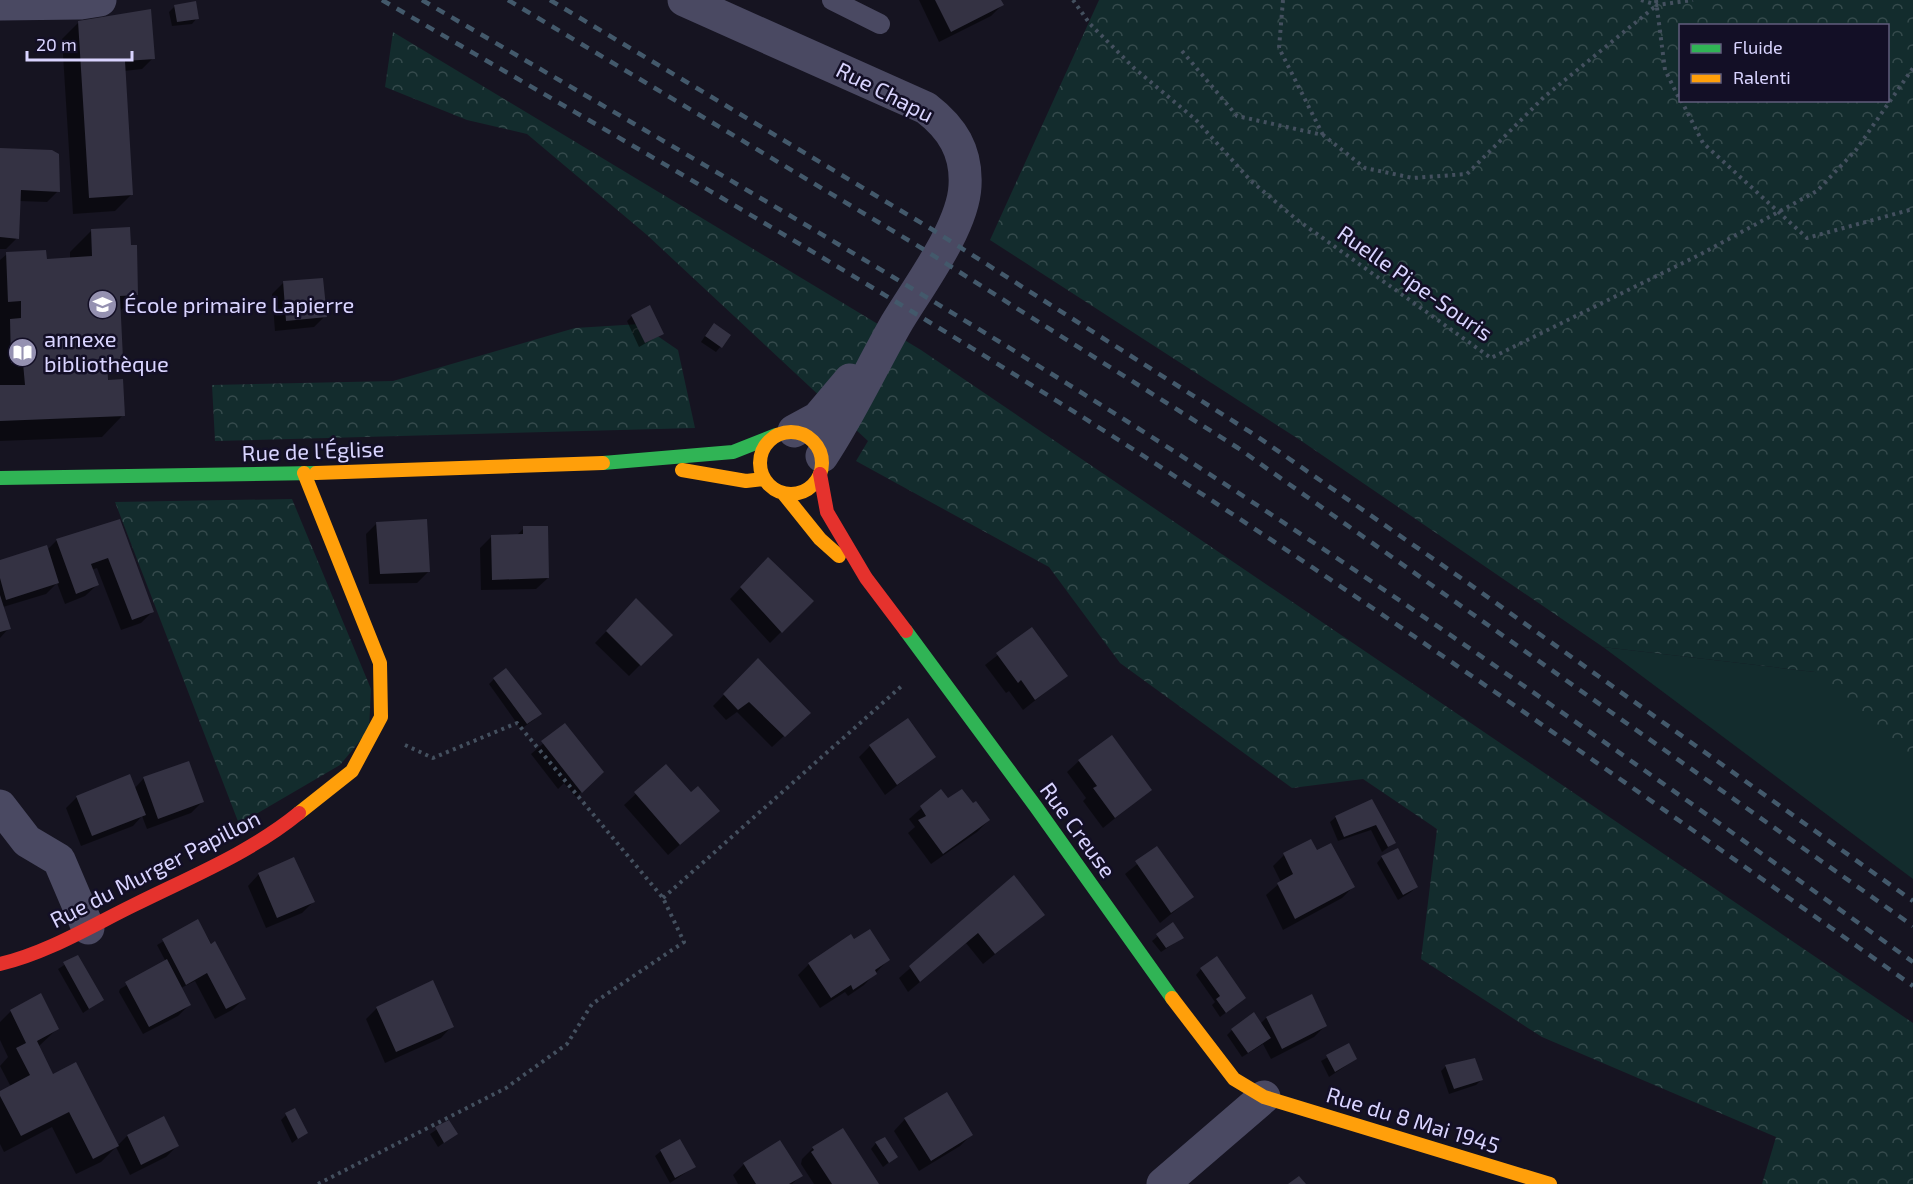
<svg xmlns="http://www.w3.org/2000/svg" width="1913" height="1184" font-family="'Exo 2',sans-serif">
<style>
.green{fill:#132c2d}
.forest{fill:url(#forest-crowns);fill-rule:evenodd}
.shadow{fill:#0007}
.building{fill:#343243}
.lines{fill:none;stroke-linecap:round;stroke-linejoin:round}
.path{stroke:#44505f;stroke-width:4;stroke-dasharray:3 4.5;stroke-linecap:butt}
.lane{stroke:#4a4962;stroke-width:20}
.street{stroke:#4a4962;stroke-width:33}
.fast{stroke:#30b455;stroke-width:14}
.slow{stroke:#ff9f0a;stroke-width:14}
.jam{stroke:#e5322d;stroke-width:14}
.rail{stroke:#43596b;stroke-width:4.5;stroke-dasharray:9 8;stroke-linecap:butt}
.labels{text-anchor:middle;stroke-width:5;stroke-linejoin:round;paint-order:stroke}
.street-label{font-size:22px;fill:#d9d4ff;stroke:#130f26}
.poi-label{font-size:22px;fill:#d9d4ff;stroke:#130f26;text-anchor:start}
</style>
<defs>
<pattern id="forest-crowns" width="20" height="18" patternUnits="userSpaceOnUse" patternTransform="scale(1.5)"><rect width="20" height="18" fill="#132c2d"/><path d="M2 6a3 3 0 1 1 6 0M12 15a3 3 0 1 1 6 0" fill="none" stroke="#354a4c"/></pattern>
</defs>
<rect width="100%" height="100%" fill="#161421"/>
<path class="green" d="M1603 647 1815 672 1913 690V879Z"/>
<path class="forest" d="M1099 0H1913V763L1815 672 1603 647 1300 440 990 240ZM1680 26H1888V100H1680Z
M393 32 921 350 1913 1023V1184H1762L1776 1137 1542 1037 1421 959 1437 829 1363 779 1292 788 1120 663 1049 567 856 461 868 441 647 235 527 134 467 120 385 87Z
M640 324 678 350 695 428 215 441 212 385 393 381 575 328Z
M292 499 371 689 369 730 340 765 239 824 115 502Z"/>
<path class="shadow" d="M919 0H999L1002 5 991 16 939 42Z
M175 6 197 18 192 24 172 26 169 12Z
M79 22 153 58 142 69 124 71 132 194 115 211 73 214 62 39Z
M0 149 58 191 47 202 19 201 17 238 6 249H0Z
M92 230 137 295 119 312 121 358 106 373V381L123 415 102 437 0 441V260L7 254 45 260 70 259V252Z
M284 282 325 316 314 327 275 331 272 294Z
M632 316 662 334 639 347 627 321Z
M709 330 729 336 716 352 701 342Z
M119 521 152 612 141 623 121 630 97 568 91 570 97 585 85 596 65 604 57 583 46 594 3 607 9 628 0 638V561L47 550 57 540Z
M377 523 429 571 417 583 369 584 366 534Z
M524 528 548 578 536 589 481 590 480 548 491 537 516 536Z
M768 559 812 601 770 643 730 599Z
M625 612 670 635 629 676 595 643Z
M1031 629 1066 676 1023 710 1009 691 1006 693 985 665Z
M758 660 797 724 772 747 737 712 726 720 713 706Z
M494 679 535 719 521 729 489 684Z
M565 725 602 772 576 797 564 783 558 789 531 754Z
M870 746 934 757 885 795 859 757Z
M1079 761 1150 790 1103 828 1083 801 1086 798 1067 772Z
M666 766 706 822 668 855 624 805Z
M144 778 203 801 191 813 147 829 142 816 133 826 81 846 66 808 77 797 134 789Z
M941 791 948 800 989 820 977 832 931 864 908 833 915 827 909 819Z
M1372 801 1394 843 1382 852 1371 830 1338 841 1330 822 1336 817Z
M1157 848 1192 897 1160 923 1125 874Z
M1316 852 1353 887 1342 898 1283 930 1266 895 1281 882 1273 866 1284 855Z
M1382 857 1416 887 1411 892 1398 900 1377 863Z
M259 874 313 902 302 913 266 928 248 886Z
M1014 877 1043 915 983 964 966 943 908 992 899 978Z
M198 921 244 999 232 1010 215 1019 195 981 181 988 189 1005 178 1016 143 1034 119 992 120 989 166 962 157 945Z
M1172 924 1182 938 1161 952 1152 941Z
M854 941 888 960 864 985 848 996 845 992 820 1008 798 975 809 964Z
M77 957 102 1000 83 1013 58 969Z
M1201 969 1239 1003 1220 1017 1212 1005 1215 1002 1196 975Z
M377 1008 452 1026 441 1038 385 1063 366 1019Z
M11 1011 57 1029 38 1047 53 1076 117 1146 127 1136 178 1145 166 1157 130 1175 116 1147 101 1162 76 1174 52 1127 4 1152 0 1144V1093L11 1087 0 1066 8 1057 0 1040V1022Z
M1266 1018 1326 1025 1314 1037 1271 1059 1263 1044 1242 1057 1227 1035 1232 1030 1260 1024Z
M1349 1045 1356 1059 1329 1077 1321 1061Z
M1446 1066 1481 1080 1476 1085 1449 1094 1441 1071Z
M286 1115 306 1132 292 1143 281 1120Z
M905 1119 971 1135 960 1146 919 1171 894 1131Z
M448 1122 456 1134 438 1147 430 1134Z
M876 1143 896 1157 883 1167 871 1149Z
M813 1148 877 1184H814L801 1164 802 1159Z
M661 1151 694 1167 670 1183 655 1156Z
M744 1164 801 1175 792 1184H738L733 1175Z"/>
<path class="building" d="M935 0H1001L1004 5 951 32Z
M196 1 199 19 177 22 174 5Z
M151 9 155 59 125 61 133 195 89 198 78 21Z
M0 148 52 150 59 154 60 192 21 190 19 239 0 237Z
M130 227 131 245H137L138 295 120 296 123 359H107L108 380 123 379 125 416 0 421V385H25L23 363H11L10 319 21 318V301L8 302 6 252 46 250 47 259 92 256 91 229Z
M323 278 327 317 286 321 283 281Z
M650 305 664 334 645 343 631 315Z
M714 323 731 335 722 348 705 336Z
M120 519 154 612 132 620 108 558 91 564 99 585 76 594 56 539Z
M427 519 430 572 380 574 376 522Z
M523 526H548L549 578 492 580 491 535 523 534Z
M47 545 59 583 6 600 0 578V560Z
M768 557 814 601 782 633 740 587Z
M0 595 11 629 0 632Z
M636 598 673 635 641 666 606 631Z
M1032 627 1068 676 1035 700 1021 680 1018 683 996 653Z
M758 658 811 713 785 737 749 702 738 710 723 694Z
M506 668 542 714 527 724 493 678Z
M908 718 936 757 897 785 869 745Z
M565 723 604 772 582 793 541 741Z
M1112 735 1152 790 1115 818 1093 788 1097 786 1078 760Z
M189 761 204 802 158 819 143 777Z
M666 764 691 792 698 786 720 811 680 845 634 792Z
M130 774 146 815 92 836 76 796Z
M941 789 948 798 962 789 973 803 976 801 990 820 943 854 918 820 926 816 920 806Z
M1372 799 1396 843 1388 847 1376 825 1344 837 1335 816Z
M1311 839 1317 850 1331 843 1355 887 1295 919 1277 883 1293 874 1283 853Z
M1157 846 1194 897 1171 913 1135 861Z
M1398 848 1418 887 1403 895 1381 856Z
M294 857 315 902 277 918 258 873Z
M1014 875 1045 915 995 954 978 933 920 982 909 966Z
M198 919 211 944 215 941 246 999 226 1009 207 973 186 985 162 939Z
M1173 922 1184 938 1166 948 1156 934Z
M870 929 890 960 875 970 877 974 853 990 851 985 831 998 808 963 851 934 854 939Z
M78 955 104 1000 89 1009 63 962Z
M1217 956 1246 998 1226 1013 1216 999 1220 996 1200 968Z
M167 959 191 1005 149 1027 125 982Z
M433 980 454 1027 396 1052 376 1007Z
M41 993 59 1029 37 1041 53 1074 76 1062 119 1146 93 1159 69 1112 21 1136 0 1096V1091L30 1075 16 1048 26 1043 10 1010Z
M1312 994 1327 1026 1282 1049 1266 1017Z
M1254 1012 1271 1038 1248 1053 1231 1029Z
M1349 1043 1357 1059 1335 1072 1326 1055Z
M1475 1058 1483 1080 1454 1089 1445 1065Z
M947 1092 973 1135 931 1161 904 1118Z
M295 1108 308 1133 298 1139 285 1113Z
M164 1116 179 1146 141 1165 127 1135Z
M449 1120 458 1134 444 1143 435 1127Z
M843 1128 879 1184H832L811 1152 814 1150 812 1147Z
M885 1137 898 1157 889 1163 875 1142Z
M680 1139 696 1167 675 1178 660 1150Z
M780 1140 803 1176 789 1184H756L743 1163Z
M1299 1176 1306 1184H1288Z"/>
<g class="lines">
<path class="path" d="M1073 0 1090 24 1134 68 1196 120 1251 181 1296 219 1491 358 1701 254 1817 191 1856 150 1913 68
M1283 0 1279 48 1323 135
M1641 0 1657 5 1693 0
M1656 0 1665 70 1680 100
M1182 51 1237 116 1323 135 1365 168 1413 178 1467 174 1544 97 1657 5
M1681 100 1703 143 1807 238 1913 209
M663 898 904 684
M318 1184 506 1088 567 1044 592 1004 684 942 663 898 517 723 433 758 405 745"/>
<path class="lane" d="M832 0 880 24"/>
<path class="street" d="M684 0 926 108C952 128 967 151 965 186 963 228 918 287 896 324 871 368 850 414 822 456
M0 4 81 3 100 0
M794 431 818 418 850 380
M0 806 27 841 59 860 88 928
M1163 1184 1264 1097"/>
<path class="fast" d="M603 463 733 452 776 435
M0 478 316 473
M906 631 1036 807 1172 998"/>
<path class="slow" d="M760 463a31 31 0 1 1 62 0a31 31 0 1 1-62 0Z
M682 470 746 481 764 479
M316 473 603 463
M783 493 820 539 839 556
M299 813 352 771 381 717 380 663 304 473
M1172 998 1234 1079 1264 1097 1550 1184"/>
<path class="jam" d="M820 474 827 512 866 578 906 631
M0 964C47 953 91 926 134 905 190 877 250 853 299 813"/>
<path class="rail" d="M382 0C659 161 937 320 1205 496 1445 654 1679 820 1913 986
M422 0C689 156 957 310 1217 479 1454 633 1683 797 1913 962
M508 0 923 249 1238 448 1913 926
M550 0 933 230 1255 435 1468 583 1913 901"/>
</g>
<defs>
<symbol id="school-disc" viewBox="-11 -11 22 22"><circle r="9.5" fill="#9591b1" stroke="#130f26"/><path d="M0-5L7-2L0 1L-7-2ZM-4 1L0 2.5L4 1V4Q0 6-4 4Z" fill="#fff"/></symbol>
<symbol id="library-disc" viewBox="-11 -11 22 22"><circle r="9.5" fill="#9591b1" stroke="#130f26"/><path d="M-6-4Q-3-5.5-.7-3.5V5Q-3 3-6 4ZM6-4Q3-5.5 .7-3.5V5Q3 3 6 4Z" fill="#fff"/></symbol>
</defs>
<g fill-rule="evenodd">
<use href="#school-disc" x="86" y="288" width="33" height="33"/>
<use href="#library-disc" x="6" y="336" width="33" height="33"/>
</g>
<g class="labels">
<g class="street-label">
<text transform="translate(885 92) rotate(27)" y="8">Rue Chapu</text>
<text transform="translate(1415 283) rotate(35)" y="8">Ruelle Pipe-Souris</text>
<text transform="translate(313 451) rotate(-2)" y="8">Rue de l'Église</text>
<text transform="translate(1078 830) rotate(54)" y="8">Rue Creuse</text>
<text transform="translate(155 869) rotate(-27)" y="8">Rue du Murger Papillon</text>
<text transform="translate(1413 1120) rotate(17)" y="8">Rue du 8 Mai 1945</text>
</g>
<g class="poi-label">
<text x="124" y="313">École primaire Lapierre</text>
<text x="44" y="347">annexe<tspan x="44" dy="25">bibliothèque</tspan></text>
</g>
</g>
<rect x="1679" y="24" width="210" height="78" fill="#130f26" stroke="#625e7d" stroke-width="1.5"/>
<rect x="1691" y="44" width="30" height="9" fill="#30b455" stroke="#625e7d" stroke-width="1.5"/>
<text x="1733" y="54" font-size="18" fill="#d9d4ff">Fluide</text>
<rect x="1691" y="74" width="30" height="9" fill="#ff9f0a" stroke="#625e7d" stroke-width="1.5"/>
<text x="1733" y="84" font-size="18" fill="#d9d4ff">Ralenti</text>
<path d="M27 51v9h105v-9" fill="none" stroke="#d9d4ff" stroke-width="3"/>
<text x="36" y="51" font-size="18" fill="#d9d4ff" stroke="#130f26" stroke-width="4.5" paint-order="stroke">20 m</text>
</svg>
